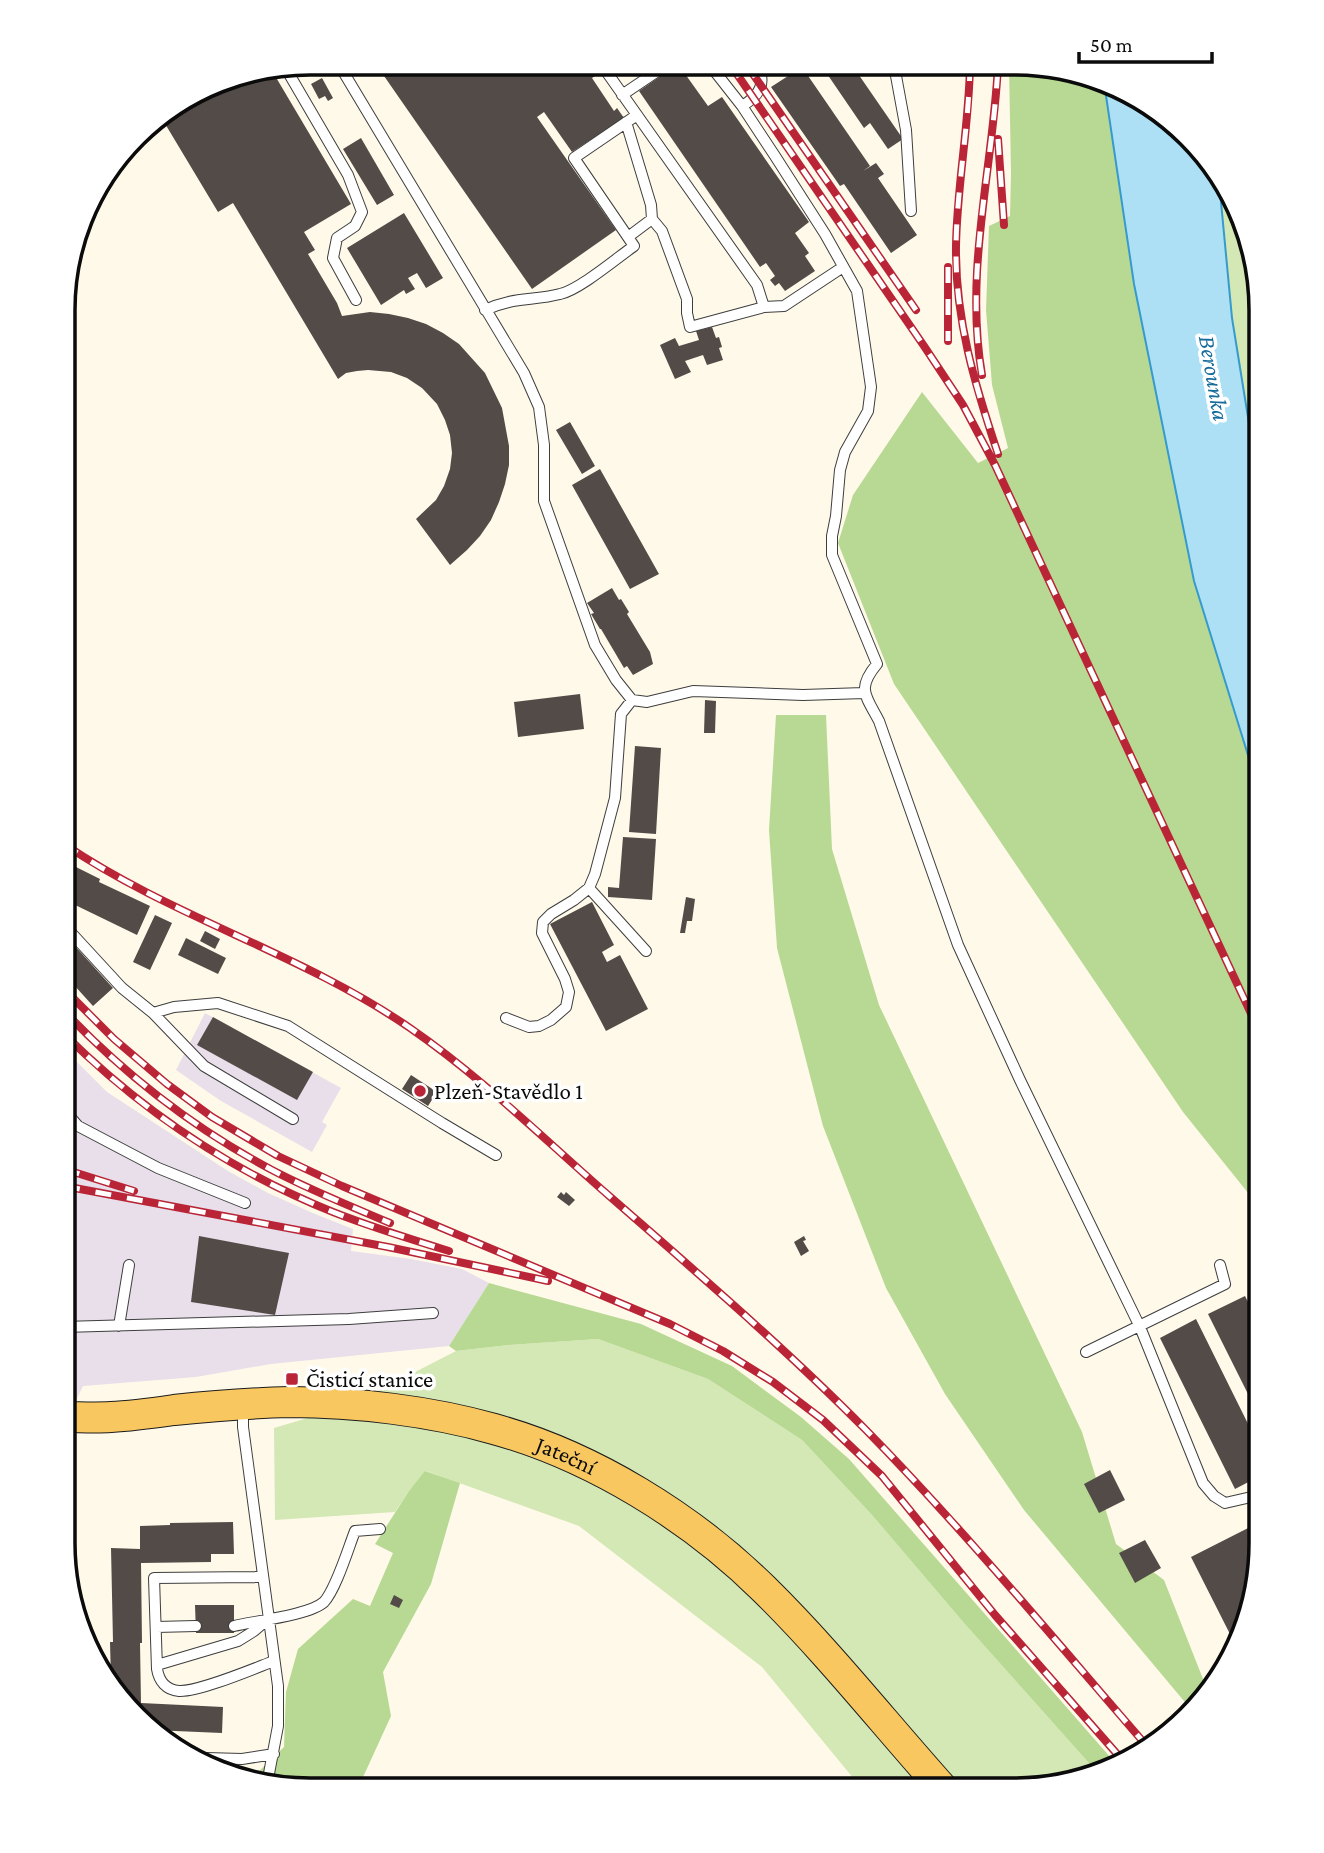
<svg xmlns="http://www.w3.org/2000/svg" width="1324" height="1853" font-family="'Crimson Pro',serif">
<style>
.industrial{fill:#e8dfea}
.green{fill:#d3e8b4}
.forest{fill:#b8d993}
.water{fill:#aee0f5;stroke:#369bcc;stroke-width:2}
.building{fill:#534b47}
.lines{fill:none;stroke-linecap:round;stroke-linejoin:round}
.lane-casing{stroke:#3e3e3e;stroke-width:12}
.primary-casing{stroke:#1c1c1c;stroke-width:32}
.lane{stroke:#fff;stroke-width:10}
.primary{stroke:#f8c760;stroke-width:30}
.rail-casing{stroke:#b92537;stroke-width:8}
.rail{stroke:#fff;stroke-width:5;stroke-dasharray:16;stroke-linecap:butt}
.poi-dot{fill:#b92537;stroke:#fff;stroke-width:2.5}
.labels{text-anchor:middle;stroke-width:7;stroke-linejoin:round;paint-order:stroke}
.poi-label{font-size:23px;fill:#0b0b0b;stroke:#fff;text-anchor:start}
.street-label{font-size:23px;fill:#0b0b0b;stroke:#fff}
.water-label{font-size:24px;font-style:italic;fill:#166b9b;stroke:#fff}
.rim{fill:none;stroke:#0b0b0b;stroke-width:3.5}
</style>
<rect width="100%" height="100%" fill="#fff9e9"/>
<path class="industrial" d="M205 1013 341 1088 322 1122 327 1125 312 1152 221 1101 176 1070Z
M64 1049 107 1092 228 1171 268 1193 315 1214 353 1229 351 1251 411 1259 462 1269 489 1283 449 1346 271 1364 196 1377 83 1386 63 1427Z"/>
<path class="green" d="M1219 181 1236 201 1261 310V489L1257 473 1232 318Z
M598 1339 708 1379 802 1440 872 1515 964 1623 1096 1771 1014 1790H863L762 1667 579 1526 426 1471 409 1491 395 1512 275 1520 274 1428 351 1405 456 1351 509 1345Z"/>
<path class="forest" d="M1009 65H1047L1105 89 1134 284 1194 581 1261 797V1209L1183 1112 894 684 838 543 853 495 922 392 978 463 1008 448 992 385 986 310 989 226 1010 216 1011 174Z
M776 715H826L832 849 879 1005 1082 1432 1116 1544 1164 1580 1205 1684 1209 1690 1189 1707 1024 1510 945 1394 886 1288 823 1126 777 948 769 830Z
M489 1283 641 1324 732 1366 801 1417 849 1459 1118 1766 1096 1771 964 1623 872 1515 802 1440 708 1379 598 1339 509 1345 456 1351 449 1346Z
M425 1471 460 1483 431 1584 383 1672 391 1716 364 1775 354 1788H278L253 1777 284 1747 286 1692 298 1649 353 1599 370 1606 393 1553 375 1544 409 1491Z"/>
<path class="water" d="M1105 89 1164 114 1219 181 1232 318 1257 473 1261 489V797L1194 581 1134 284Z"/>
<path class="building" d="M375 63 591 64 598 74 592 78 614 111 617 108 624 118 572 152 544 112 537 117 616 230 532 289Z
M678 64 708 106 722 97 809 222 795 233 809 253 805 256 815 271 785 291 779 283 775 286 770 280 775 276 766 263 760 267 639 91Z
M821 65H852L903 139 888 149 870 123 864 128Z
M802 67 870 166 863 171 876 163 884 174 878 178 917 235 891 253 844 184 840 186 771 87Z
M271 69 351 204 304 232 315 250 308 254 337 303 342 316 370 312 389 314 408 318 426 324 443 333 459 344 485 373 502 408 509 446V465L505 484 499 502 491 520 480 536 467 550 450 565 416 519 436 500 444 486 450 469 452 453 450 435 445 420 437 404 422 388 407 378 391 372 368 370 357 371 346 373 338 379 233 203 218 212 164 122 162 123 159 117 176 107 180 113 245 74Z
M322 78 333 98 328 101 325 96 319 99 311 84Z
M361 138 394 195 377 205 343 149Z
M404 213 443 278 426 288 417 273 408 278 415 289 406 294 404 290 381 305 347 248Z
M712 327 716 338 719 337 722 347 719 348 723 360 707 365 703 355 685 361 691 372 675 379 660 345 675 338 679 346 699 340 696 331Z
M570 422 595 466 582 474 556 430Z
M600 469 659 574 630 589 572 485Z
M612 588 619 600 621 599 629 612 627 614 650 652 653 664 633 675 627 666 624 668 601 629H600L591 614 594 613 587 603Z
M580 694 584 729 518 737 514 702Z
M705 700 716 701 715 733H704Z
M635 746 661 748 656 834 629 832Z
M623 837 656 839 652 900 608 897V887L619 888Z
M64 858 69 861 68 863 100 879 99 882 150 906 137 935 69 902 72 895 64 891Z
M686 897 695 899 692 921H687L685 933H680Z
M592 902 614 945 602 952 607 962 620 955 648 1009 606 1031 550 924Z
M155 915 172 923 150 970 133 962Z
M205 931 220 939 215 949 200 941Z
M64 934 113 988 93 1006 64 974Z
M186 938 226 958 218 974 178 955Z
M213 1017 313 1072 297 1100 197 1045Z
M411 1075 437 1092 428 1106 402 1089Z
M561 1192 564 1195 566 1192 575 1200 569 1206 557 1197Z
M199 1236 289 1253 275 1315 191 1302Z
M804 1236 806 1240 803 1241 809 1251 801 1256 794 1242Z
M1245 1296 1261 1328V1420L1208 1314Z
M1196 1319 1260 1448V1476L1235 1489 1160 1338Z
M1110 1470 1125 1500 1099 1513 1084 1484Z
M233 1522 234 1554H211V1562L141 1563 142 1643H140L141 1703 223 1707 222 1733 152 1730 111 1680 110 1642H113L111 1548 140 1549V1526L170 1525V1523Z
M1260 1522V1560L1233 1640 1191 1557Z
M1145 1540 1161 1568 1135 1583 1119 1553Z
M394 1595 403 1600 399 1608 390 1604Z
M195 1605H234V1633H196Z"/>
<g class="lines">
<defs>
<path id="lane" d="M338 63 524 373 539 407 544 445V501L595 645 616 680 632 700 647 702 693 691 803 695 864 693
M601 64 757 285 764 307 784 306 843 267
M709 64 742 106 775 156 825 234 857 291 871 387 868 411 845 452 840 470 836 516 832 536V555L877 664C856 689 866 696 879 721L958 945 1020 1080 1140 1327 1203 1483 1214 1496 1225 1503 1260 1495
M894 65 906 130 911 211
M285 67 348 175 362 212 355 226 337 238 333 258 356 300
M622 95 668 64
M742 106C759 96 768 83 756 64
M626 122 651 205 652 219 662 231 687 299V313L690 327 764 307
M628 237 652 219
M485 310C512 297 533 301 560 294 579 290 617 258 634 246L574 158 637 115
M589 888 646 951
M64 925 122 988 153 1013 204 1066 293 1119
M153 1013 174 1007 218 1003 288 1026 442 1123 496 1155
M506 1018 529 1027 539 1026 551 1020 566 1007 569 992 565 979 542 933 543 922 551 914 574 900 589 888 595 874 615 798 621 714 632 700
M64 1110 78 1126 158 1168 245 1203
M119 1326 129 1265
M63 1327 349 1319 433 1313
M1086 1352 1225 1284 1220 1265
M243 1406V1427L278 1686V1726L267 1784
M263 1577 154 1578 157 1669C159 1681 166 1690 179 1691 199 1692 253 1669 274 1661
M234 1626C255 1621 310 1615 324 1602 336 1589 348 1549 355 1531L380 1529
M156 1627 196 1626
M157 1665 238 1641 254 1631 268 1619
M206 1758 242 1759 274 1754"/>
<g id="primary">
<path id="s1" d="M63 1417C79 1417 95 1418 111 1417 132 1416 153 1413 174 1410 212 1406 251 1403 290 1402 354 1402 431 1411 494 1429 592 1456 691 1517 764 1589 828 1652 884 1723 944 1790"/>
</g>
</defs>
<use href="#lane" class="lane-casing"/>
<use href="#primary" class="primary-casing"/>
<use href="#lane" class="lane"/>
<use href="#primary" class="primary"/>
<defs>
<path id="rail" d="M730 64 924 346 963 405 995 465 1261 1035
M746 64 916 310
M970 65C969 126 957 185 956 246 955 320 975 385 998 454
M998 139 1004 225
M948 267V341
M982 375C964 271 993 168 998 65
M64 844C173 918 301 953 410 1028 481 1077 543 1138 607 1194 695 1271 784 1347 866 1430 964 1530 1054 1639 1146 1745
M64 989 114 1039 167 1084 212 1117 278 1156 342 1186 670 1324 723 1351 773 1382 823 1420 882 1476 995 1615 1125 1763
M64 1011C124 1074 195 1129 272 1170 310 1190 350 1206 390 1223
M64 1034C142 1111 231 1171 333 1212 371 1227 410 1239 449 1251
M64 1169 134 1191
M64 1186 388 1247 548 1281"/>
</defs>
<use href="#rail" class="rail-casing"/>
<use href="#rail" class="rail"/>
</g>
<g class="poi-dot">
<circle cx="420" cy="1091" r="7"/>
<rect x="285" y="1372" width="14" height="14" rx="3.5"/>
</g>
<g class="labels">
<g class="poi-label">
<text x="434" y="1099">Plzeň-Stavědlo 1</text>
<text x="306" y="1387">Čisticí stanice</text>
</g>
<g class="street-label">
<text dy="8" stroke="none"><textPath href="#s1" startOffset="511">Jateční</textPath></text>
</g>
<g class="water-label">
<text transform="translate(1214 378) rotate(80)" y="8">Berounka</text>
</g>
</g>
<path d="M0 0H1324V1853H0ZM310 75H1014A235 235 0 0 1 1249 310V1543A235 235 0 0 1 1014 1778H310A235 235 0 0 1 75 1543V310A235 235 0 0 1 310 75Z" fill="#fff" fill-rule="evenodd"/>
<path class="rim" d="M310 75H1014A235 235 0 0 1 1249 310V1543A235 235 0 0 1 1014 1778H310A235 235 0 0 1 75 1543V310A235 235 0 0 1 310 75Z"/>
<path d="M1079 52v10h133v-10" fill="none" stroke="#0b0b0b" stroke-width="3.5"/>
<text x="1090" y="52" font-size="21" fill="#0b0b0b" stroke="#ffffff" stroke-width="5" paint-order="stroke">50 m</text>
</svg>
